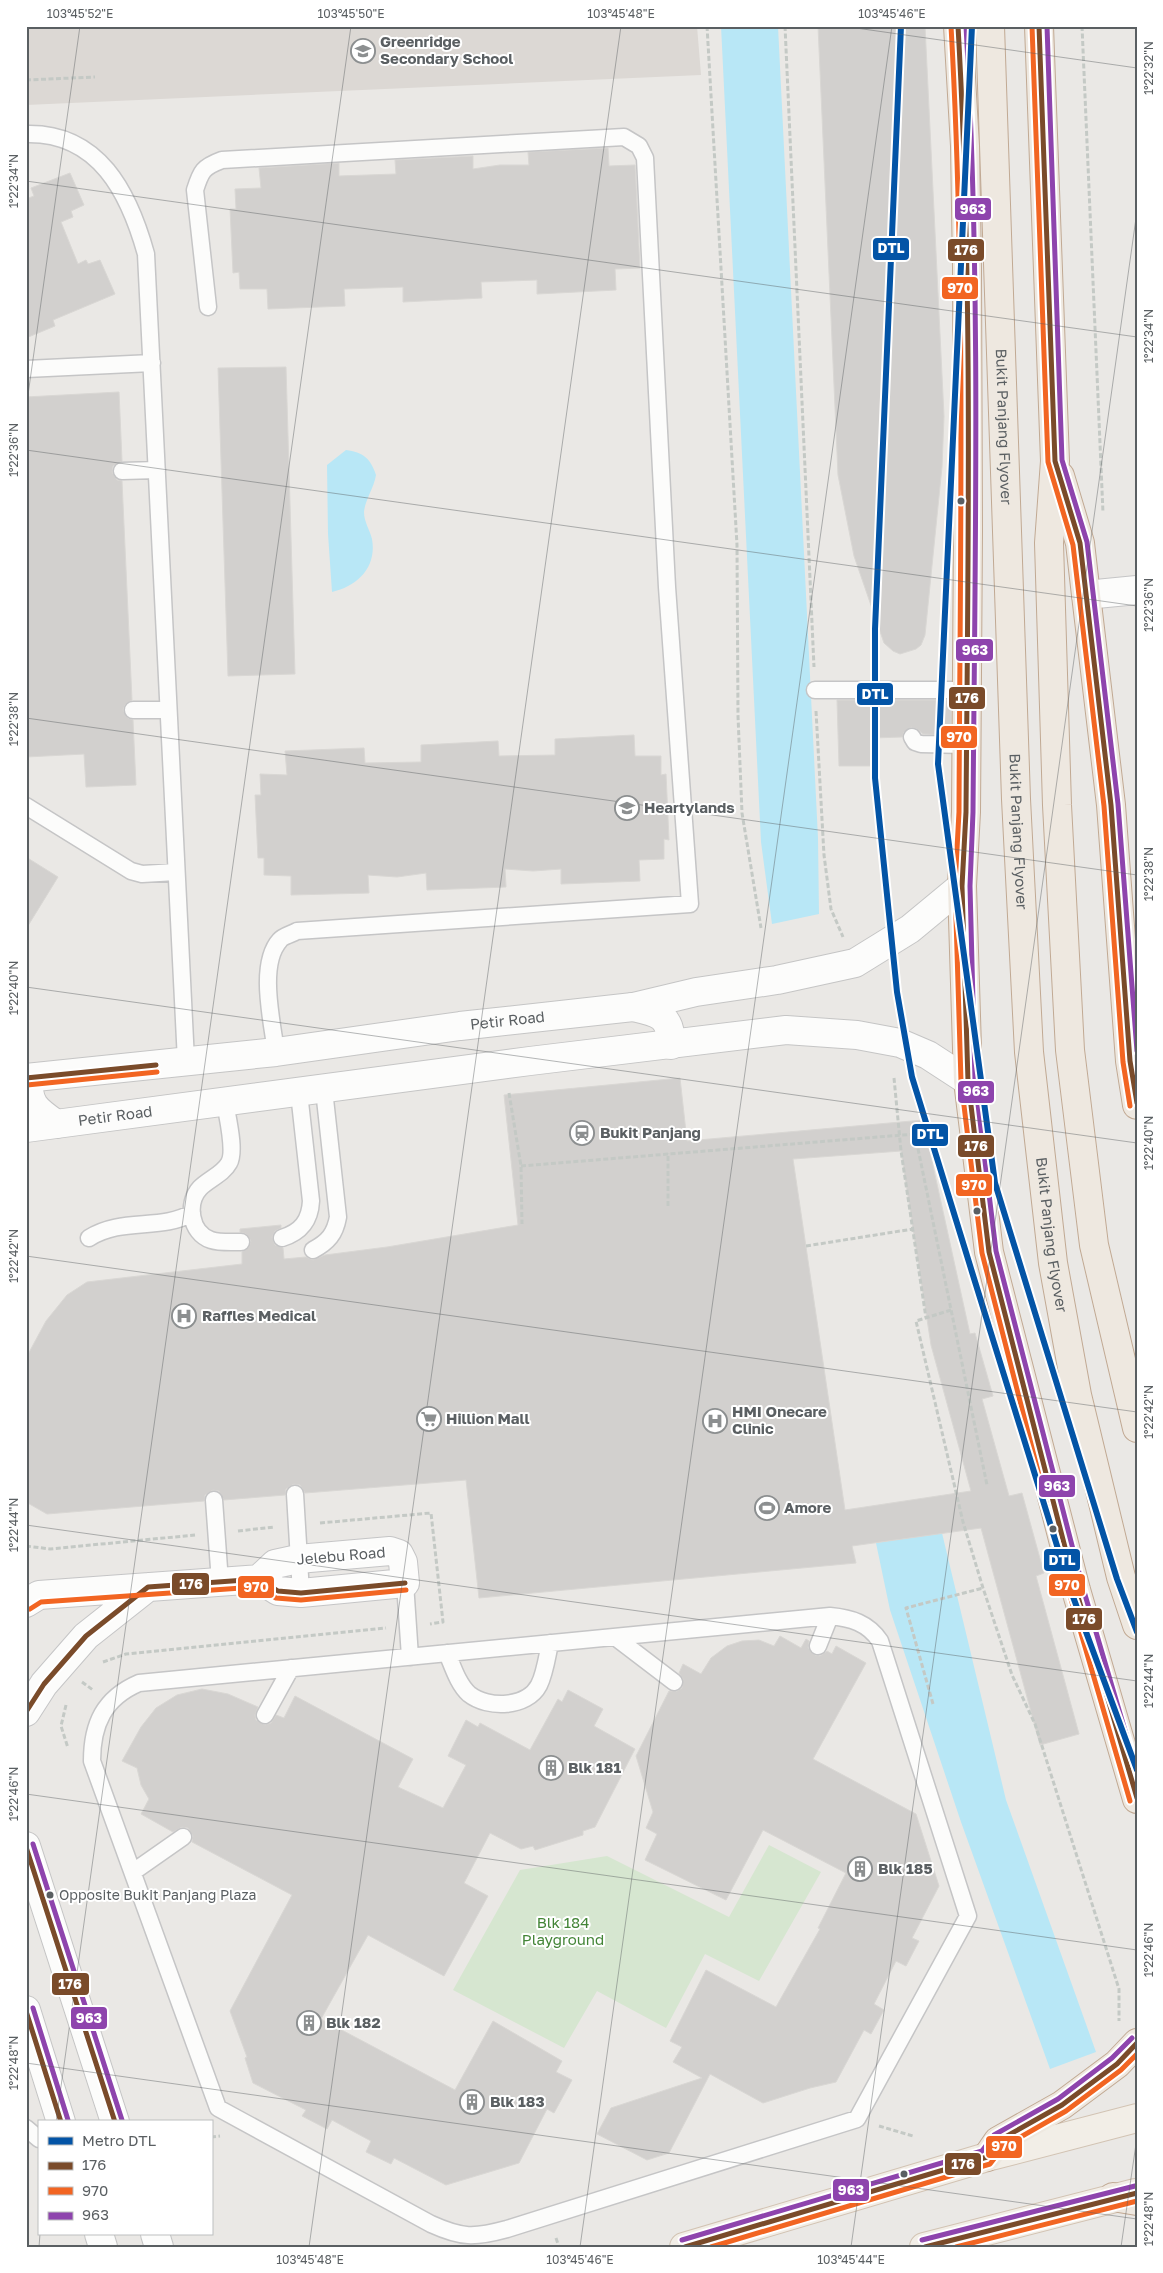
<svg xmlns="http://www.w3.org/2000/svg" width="1163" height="2273" font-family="'Golos Text',sans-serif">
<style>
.education{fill:#dcd8d4}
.green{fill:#d6e6d0}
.water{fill:#b8e7f6}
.building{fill:#d2d0ce;stroke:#d9d7d4;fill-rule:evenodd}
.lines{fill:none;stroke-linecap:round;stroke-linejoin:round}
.lane-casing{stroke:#c5c5c6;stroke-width:19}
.street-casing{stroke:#c5c5c6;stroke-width:30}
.secondary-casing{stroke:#c5c5c5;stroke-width:30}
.primary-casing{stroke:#d2c3b3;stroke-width:30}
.highway-casing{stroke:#c1a993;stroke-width:30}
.path{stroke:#c4c9c5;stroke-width:3;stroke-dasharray:5 2.5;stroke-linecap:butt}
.lane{stroke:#fcfcfb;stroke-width:16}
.street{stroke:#fcfcfb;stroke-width:28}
.secondary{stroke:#fcfcfb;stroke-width:28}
.primary{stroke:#f2eee7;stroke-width:28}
.highway{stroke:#eee8e0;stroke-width:28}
.path-bridge{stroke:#c4c9c5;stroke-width:3;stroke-dasharray:5 2.5;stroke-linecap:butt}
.bus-1-casing{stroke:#fff;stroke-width:9}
.bus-2-casing{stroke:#fff;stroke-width:9}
.bus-3-casing{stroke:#fff;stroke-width:9}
.bus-1{stroke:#7a4b2a;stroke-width:5}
.bus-2{stroke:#f26522;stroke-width:5}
.bus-3{stroke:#8e44ad;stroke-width:5}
.metro-1-casing{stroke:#fff;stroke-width:10}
.metro-1{stroke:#0354a6;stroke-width:6}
.ticks{fill:none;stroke:#5a5f62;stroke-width:1;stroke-opacity:0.45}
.bus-dot{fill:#5a5f62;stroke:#fff;stroke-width:2}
.labels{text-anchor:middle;stroke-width:4;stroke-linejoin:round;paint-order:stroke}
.bus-label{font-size:14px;fill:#5a5f62;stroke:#fff;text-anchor:start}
.poi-label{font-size:15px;font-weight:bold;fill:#5a5f62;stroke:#fff;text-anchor:start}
.street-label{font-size:15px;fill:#5a5f62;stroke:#fff}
.park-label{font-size:15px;fill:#438537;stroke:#fff}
.line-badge{stroke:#fff;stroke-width:2}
.badge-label{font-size:14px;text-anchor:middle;font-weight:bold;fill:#fff}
.neatline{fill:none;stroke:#5a5f62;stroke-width:2}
.ticks-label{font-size:12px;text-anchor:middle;fill:#5a5f62}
</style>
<rect width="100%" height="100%" fill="#eae8e5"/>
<path class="education" d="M26 26H697L701 75 26 105Z"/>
<path class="green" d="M769 1845 821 1872 759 1981 705 1954 666 2028 597 1991 564 2048 453 1990 520 1870 607 1856 729 1917Z"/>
<path class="water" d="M721 26H778L818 838 819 914 772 924 761 842Z
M346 450C363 452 371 459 376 475 374 488 365 500 364 512 364 522 370 530 372 539 377 567 358 586 332 592L328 534 327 465Z
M942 1533 1006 1800 1096 2052 1050 2069 961 1822 890 1610 876 1543Z"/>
<path class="building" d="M818 26H925L944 416 942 467 925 635 921 645 916 649 900 654 893 651 884 643 854 556 838 475Z
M608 148 609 166 635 165 636 183 640 268 615 269 616 290 537 294V280L481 282 482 298 403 302V287L344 289 345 306 268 309 267 289H240L239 272 233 273 230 209H236L235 189 261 188 259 168 339 163V176L396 174 395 160 473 156V169L500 165H529L528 152Z
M70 173 84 205 71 211 73 217 61 222 78 264 86 260 88 264 100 260 115 294 53 320 55 326 26 338V199L34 196 31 188Z
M286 367 295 674 228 676 218 368Z
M119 392 122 461 113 466 112 472 117 480 122 481 132 700 125 705 123 710 128 718 133 720 136 785 86 787 84 754 26 757V397Z
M837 700H951V735L923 734 917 729 911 727 904 732 902 737 872 738V766H839Z
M634 735 635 756H661V775L666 774 669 840 664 839V859L639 860 640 881 561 884V869L533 871 505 869 506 887 427 890 426 873 397 877 368 875 369 893 291 895V876L264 875V858H258L255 795H261L260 774 287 775 285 751 364 748 365 763 421 762V745L498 741 499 756 555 755V739Z
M26 857 58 877 26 929Z
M680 1078 687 1141 923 1120 970 1334 975 1333 993 1396 982 1399 1009 1496 1022 1493 1044 1573 1036 1576 1079 1734 1040 1745 981 1528 852 1546 856 1563 479 1598 466 1480 305 1493 300 1485 294 1484 286 1489 285 1495 224 1500 219 1491 213 1490 205 1495 204 1501 47 1514 26 1502V1358L46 1321 67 1295 87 1282 242 1264V1252L249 1247 251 1241 246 1234 240 1232V1229L281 1225V1228L275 1231 272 1237 275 1245 283 1248 284 1259 306 1257 313 1260 325 1255 387 1247 518 1225 504 1095ZM901 1151 931 1345 971 1491 845 1510 793 1159Z
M780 1636 801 1648 806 1639 809 1641 808 1648 815 1655 820 1656 827 1651 832 1654 836 1646 866 1663 813 1759 916 1814 939 1886 912 1938 919 1941 906 1966 896 1961 874 2004 884 2010 871 2034 864 2030 836 2082 810 2088 763 2103 710 2074 669 2153 647 2160 597 2134 611 2108 702 2078 673 2062 682 2047 670 2041 706 1970 776 2007 820 1929 818 1928 846 1873 763 1830 726 1900 645 1860 657 1834 646 1828 653 1812 636 1756 669 1691H677L682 1688 683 1679 679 1673 683 1664 701 1674 711 1658 727 1646 742 1641 759 1640 774 1646Z
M202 1689 228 1694 258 1707 255 1715 256 1720 265 1725 271 1723 276 1715 284 1718 295 1696 413 1759 398 1787 443 1808 466 1765 448 1756 466 1720 478 1727 480 1723 530 1750 558 1699 562 1702 568 1690 603 1709 594 1726 635 1749 595 1827 583 1831V1835L535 1850 533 1846 521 1849 490 1833 464 1883 488 1896 444 1976 368 1935 321 2019 455 2090 493 2021 562 2061 556 2072 572 2080 554 2113 547 2109 519 2163 446 2185 394 2158 391 2164 366 2152 371 2141 332 2120 327 2129 302 2116 306 2110 253 2083 245 2058 247 2057 230 2011 292 1895 192 1842 193 1836 188 1828 182 1827 173 1832 141 1814 149 1799 141 1785 137 1768 122 1761 141 1727 156 1708 177 1695Z"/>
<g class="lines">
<defs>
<path id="lane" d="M26 134C99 132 129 193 146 254L186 1061
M208 307 195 190C201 171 203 167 222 160L624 137 639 146 645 158 667 587 690 904 297 931C292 934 283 936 280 940 258 964 272 1021 276 1052
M26 369 152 363
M122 471 157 470
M815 690H967
M133 710H168
M912 737 915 742 921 744 965 745
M26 806 131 871 142 874 176 872
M225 1102C227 1116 236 1151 229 1163 223 1174 209 1179 200 1188 186 1203 190 1233 211 1240 220 1243 231 1242 241 1242
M89 1238C122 1217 161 1231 192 1213
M282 1238C301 1232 310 1221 311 1201L299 1093
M313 1250C328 1242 335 1234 338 1217L324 1090
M295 1494 301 1593
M214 1500 220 1582
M405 1583 410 1657
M830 1616C851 1618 868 1623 880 1641L968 1916 857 2119 507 2229C474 2238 462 2238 431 2224L218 2108 92 1761C92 1724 104 1698 139 1683Z
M615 1637 674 1682
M818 1646 830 1616
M447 1653C453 1667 458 1684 469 1694 488 1709 527 1708 539 1685 545 1673 547 1657 550 1643
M265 1715 291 1668
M133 1872 183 1837
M26 2128 39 2139"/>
<path id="street" d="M1086 595 1137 590
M26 1603 39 1595 259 1579 278 1591 301 1593 405 1583 403 1562 399 1554 390 1551 298 1559 275 1564 259 1579
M26 1712 44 1684 86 1636 148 1587"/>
<g id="secondary">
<path d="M633 1007C659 1013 671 1015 671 1045"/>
<path id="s1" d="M26 1078 276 1052 460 1026 633 1007 696 992 777 980 855 963 910 929 962 886"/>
<path d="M29 1078C27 1104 36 1110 56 1124"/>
<path id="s2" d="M26 1128 530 1061 786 1030 857 1035 900 1043 928 1055 968 1081"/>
<path d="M26 1846 115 2122"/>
<path d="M26 2010 61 2122"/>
<path d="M99 2234 103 2247"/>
<path d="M155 2234 159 2247"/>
</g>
<path id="primary" d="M684 2247 987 2157 1137 2118
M924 2247 1135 2193"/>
<g id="highway">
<path d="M958 26 965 146 967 268 968 531 966 812 962 886 968 1081 989 1252 1076 1590 1137 1799"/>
<path id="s3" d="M990 26 1016 799 1029 1052 1053 1263 1077 1395 1121 1577 1137 1625"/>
<path d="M1039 26 1055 461 1049 543 1057 805 1070 1050 1094 1245 1137 1428"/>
<path d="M1060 476 1080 543 1086 595 1111 805 1130 1061 1137 1105"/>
<path d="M987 2157 998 2141 1062 2105 1117 2064 1137 2043"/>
<path d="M1113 2197 1137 2201"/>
</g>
</defs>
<use href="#lane" class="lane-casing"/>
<use href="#street" class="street-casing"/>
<use href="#secondary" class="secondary-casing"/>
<use href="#primary" class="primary-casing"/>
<use href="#highway" class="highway-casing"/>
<path class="path" d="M707 26 737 545 738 716 742 813 761 928
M785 26 814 667
M1082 26 1103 513
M26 80 95 77
M816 711 824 855 831 909 843 937
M894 1078 901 1151 926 1318
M509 1093 521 1166 522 1224
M915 1134 987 1485
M668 1206V1153
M806 1246 913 1229
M951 1310 916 1321 963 1522 983 1588 1012 1675 1035 1724 1119 1989V2021
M320 1523 431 1513 443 1622 430 1624
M238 1531 274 1527
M26 1546 50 1549 195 1535
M103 1662 126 1654 386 1628
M82 1682 93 1690
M933 1704 906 1608 983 1588
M66 1705 61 1726 68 1748
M879 2126 913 2136
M211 2137 220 2136
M556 2238 559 2247"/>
<use href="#lane" class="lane"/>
<use href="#street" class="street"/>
<use href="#secondary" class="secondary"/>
<use href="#primary" class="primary"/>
<use href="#highway" class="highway"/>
<path class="path-bridge" d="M521 1166 915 1134"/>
<defs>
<path id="bus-1" d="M958 26C973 288 968 550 966 812L962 886 968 1081 989 1252 1076 1590 1137 1798
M1039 26 1055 461 1080 543 1111 805 1130 1061 1137 1103
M26 1078 156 1065
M26 1712 44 1684 86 1636 148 1587 259 1579 278 1591 301 1593 405 1583
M26 1847 115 2122
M26 2011 61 2122
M685 2247 987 2157 998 2141 1062 2105 1117 2064 1137 2043
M925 2247 1137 2193"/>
<path id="bus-2" d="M951 26C966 288 960 550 959 812L955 886 961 1081 982 1253 1069 1592 1130 1801
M1032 26 1048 462 1073 545 1104 806 1123 1062 1130 1106
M27 1085 157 1072
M30 1609 41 1602 257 1587 276 1598 301 1600 406 1590
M711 2247 990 2164 1003 2147 1066 2111 1121 2070 1137 2054
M956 2247 1137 2201"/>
<path id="bus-3" d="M966 26C981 288 975 550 973 812L970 886 975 1080 996 1251 1083 1588 1137 1771
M1047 26 1062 460 1087 542 1118 804 1137 1051
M33 1844 122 2120
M33 2008 68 2120
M682 2240 982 2151 994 2135 1058 2099 1112 2058 1132 2038
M922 2240 1135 2186"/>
</defs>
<use href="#bus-1" class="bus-1-casing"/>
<use href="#bus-2" class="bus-2-casing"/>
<use href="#bus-3" class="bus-3-casing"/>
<use href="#bus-1" class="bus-1"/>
<use href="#bus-2" class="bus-2"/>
<use href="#bus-3" class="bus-3"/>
<defs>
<path id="metro-1" d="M901 26 875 629V778L897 992 912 1077 972 1272 1072 1594 1137 1770
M972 26 938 764 995 1183 1117 1579 1137 1632"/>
</defs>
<use href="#metro-1" class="metro-1-casing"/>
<use href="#metro-1" class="metro-1"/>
</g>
<path class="ticks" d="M842 26 1137 68M26 181 1137 337M26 409 80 26M26 450 1137 606M26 718 1137 875M26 987 1137 1143M26 1256 1137 1412M26 1525 1137 1681M26 1794 1137 1950M26 2063 1137 2219M56 2122 351 26M39 2247 40 2234M309 2247 621 26M580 2247 892 26M851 2247 1137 211M1121 2247 1137 2137"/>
<defs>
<symbol id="school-ring" viewBox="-11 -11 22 22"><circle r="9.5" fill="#fff" stroke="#8c8f90" stroke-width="1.5"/><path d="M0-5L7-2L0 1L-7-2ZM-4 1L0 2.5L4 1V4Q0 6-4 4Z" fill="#8c8f90"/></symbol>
<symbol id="station-ring" viewBox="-11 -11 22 22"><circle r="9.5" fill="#fff" stroke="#8c8f90" stroke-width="1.5"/><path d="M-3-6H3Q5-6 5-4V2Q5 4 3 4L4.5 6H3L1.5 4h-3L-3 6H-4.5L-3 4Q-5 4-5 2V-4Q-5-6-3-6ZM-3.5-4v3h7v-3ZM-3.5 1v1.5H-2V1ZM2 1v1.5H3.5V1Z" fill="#8c8f90"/></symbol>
<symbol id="hospital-ring" viewBox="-11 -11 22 22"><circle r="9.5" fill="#fff" stroke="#8c8f90" stroke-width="1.5"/><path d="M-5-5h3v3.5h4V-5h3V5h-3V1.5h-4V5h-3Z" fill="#8c8f90"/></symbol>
<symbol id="supermarket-ring" viewBox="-11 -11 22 22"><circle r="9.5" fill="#fff" stroke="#8c8f90" stroke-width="1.5"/><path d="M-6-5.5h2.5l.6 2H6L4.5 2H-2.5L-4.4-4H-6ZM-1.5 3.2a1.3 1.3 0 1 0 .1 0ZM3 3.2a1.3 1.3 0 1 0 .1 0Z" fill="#8c8f90"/></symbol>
<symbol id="stadium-ring" viewBox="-11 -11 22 22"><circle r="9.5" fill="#fff" stroke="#8c8f90" stroke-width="1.5"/><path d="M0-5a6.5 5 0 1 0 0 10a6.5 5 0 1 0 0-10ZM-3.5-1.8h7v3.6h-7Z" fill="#8c8f90"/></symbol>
<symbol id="building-ring" viewBox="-11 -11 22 22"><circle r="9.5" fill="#fff" stroke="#8c8f90" stroke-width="1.5"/><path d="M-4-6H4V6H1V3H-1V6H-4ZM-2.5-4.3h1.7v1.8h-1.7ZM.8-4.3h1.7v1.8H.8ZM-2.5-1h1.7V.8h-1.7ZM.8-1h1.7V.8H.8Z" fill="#8c8f90"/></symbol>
</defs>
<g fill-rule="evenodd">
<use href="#school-ring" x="349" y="37" width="28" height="28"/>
<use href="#school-ring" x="613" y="794" width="28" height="28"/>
<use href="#station-ring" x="568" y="1119" width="28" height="28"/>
<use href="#hospital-ring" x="170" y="1302" width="28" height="28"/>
<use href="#supermarket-ring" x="415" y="1405" width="28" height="28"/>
<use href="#hospital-ring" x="701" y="1407" width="28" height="28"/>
<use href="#stadium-ring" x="753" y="1494" width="28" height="28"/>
<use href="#building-ring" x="537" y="1754" width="28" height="28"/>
<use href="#building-ring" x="846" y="1855" width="28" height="28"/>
<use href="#building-ring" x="295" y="2009" width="28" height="28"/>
<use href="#building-ring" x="458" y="2088" width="28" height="28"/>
</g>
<g class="bus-dot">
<circle cx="961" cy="501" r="4.5"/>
<circle cx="977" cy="1211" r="4.5"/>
<circle cx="1053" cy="1529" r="4.5"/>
<circle cx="50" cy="1895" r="4.5"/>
<circle cx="904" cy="2174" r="4.5"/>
</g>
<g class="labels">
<g class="bus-label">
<text x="59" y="1900">Opposite Bukit Panjang Plaza</text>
</g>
<g class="poi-label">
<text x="380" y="47">Greenridge<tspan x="380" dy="17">Secondary School</tspan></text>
<text x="644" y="813">Heartylands</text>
<text x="600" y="1138">Bukit Panjang</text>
<text x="202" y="1321">Raffles Medical</text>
<text x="732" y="1417">HMI Onecare<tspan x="732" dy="17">Clinic</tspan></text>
<text x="446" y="1424">Hillion Mall</text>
<text x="784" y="1513">Amore</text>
<text x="568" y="1773">Blk 181</text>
<text x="878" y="1874">Blk 185</text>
<text x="326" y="2028">Blk 182</text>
<text x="490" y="2107">Blk 183</text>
</g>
<g class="street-label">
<text dy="5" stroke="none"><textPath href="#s3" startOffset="401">Bukit Panjang Flyover</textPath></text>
<text dy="5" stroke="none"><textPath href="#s3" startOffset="806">Bukit Panjang Flyover</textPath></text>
<text dy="5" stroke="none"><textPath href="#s1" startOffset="485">Petir Road</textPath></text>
<text dy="5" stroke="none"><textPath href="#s2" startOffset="90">Petir Road</textPath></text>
<text dy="5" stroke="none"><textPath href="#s3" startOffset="1211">Bukit Panjang Flyover</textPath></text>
<text transform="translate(341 1556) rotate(-5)" y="5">Jelebu Road</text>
</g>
<g class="park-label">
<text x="563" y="1928">Blk 184<tspan x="563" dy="17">Playground</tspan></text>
</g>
</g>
<g class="line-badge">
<rect x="954" y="197" width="38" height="24" rx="5" fill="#8e44ad"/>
<rect x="872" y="237" width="38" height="24" rx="5" fill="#0354a6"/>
<rect x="947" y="238" width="38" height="24" rx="5" fill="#7a4b2a"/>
<rect x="941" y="276" width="38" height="24" rx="5" fill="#f26522"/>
<rect x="955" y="638" width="39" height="24" rx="5" fill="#8e44ad"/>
<rect x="856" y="682" width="38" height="24" rx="5" fill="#0354a6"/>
<rect x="948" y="686" width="38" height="24" rx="5" fill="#7a4b2a"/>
<rect x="940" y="725" width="38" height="24" rx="5" fill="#f26522"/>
<rect x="957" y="1080" width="38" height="24" rx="5" fill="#8e44ad"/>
<rect x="911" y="1123" width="38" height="24" rx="5" fill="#0354a6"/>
<rect x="957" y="1134" width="38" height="24" rx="5" fill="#7a4b2a"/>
<rect x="955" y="1173" width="38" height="24" rx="5" fill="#f26522"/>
<rect x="1038" y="1474" width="38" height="24" rx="5" fill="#8e44ad"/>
<rect x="1043" y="1548" width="38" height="24" rx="5" fill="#0354a6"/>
<rect x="171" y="1572" width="39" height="24" rx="5" fill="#7a4b2a"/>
<rect x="1048" y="1573" width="38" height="24" rx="5" fill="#f26522"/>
<rect x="237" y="1575" width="38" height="24" rx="5" fill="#f26522"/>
<rect x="1065" y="1607" width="38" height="24" rx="5" fill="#7a4b2a"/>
<rect x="51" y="1972" width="39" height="24" rx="5" fill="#7a4b2a"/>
<rect x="70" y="2006" width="38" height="24" rx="5" fill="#8e44ad"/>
<rect x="985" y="2135" width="38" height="24" rx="5" fill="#f26522"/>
<rect x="944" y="2152" width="38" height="24" rx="5" fill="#7a4b2a"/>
<rect x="832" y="2178" width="38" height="24" rx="5" fill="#8e44ad"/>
</g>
<g class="badge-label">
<text x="973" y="214">963</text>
<text x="891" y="253">DTL</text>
<text x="966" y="255">176</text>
<text x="960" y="293">970</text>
<text x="975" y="655">963</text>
<text x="875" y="699">DTL</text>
<text x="967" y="703">176</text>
<text x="959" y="742">970</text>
<text x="976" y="1096">963</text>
<text x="930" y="1139">DTL</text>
<text x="976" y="1151">176</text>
<text x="974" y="1190">970</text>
<text x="1057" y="1491">963</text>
<text x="1062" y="1565">DTL</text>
<text x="191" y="1589">176</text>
<text x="1067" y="1590">970</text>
<text x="256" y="1592">970</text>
<text x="1084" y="1624">176</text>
<text x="70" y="1989">176</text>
<text x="89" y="2023">963</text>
<text x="1004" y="2151">970</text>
<text x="963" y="2169">176</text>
<text x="851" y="2195">963</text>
</g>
<rect width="1163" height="2273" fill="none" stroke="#ffffff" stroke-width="55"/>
<rect x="38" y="2120" width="175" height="115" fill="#ffffff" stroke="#bdbfc0"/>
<rect x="48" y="2137" width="25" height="8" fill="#0354a6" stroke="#bdbfc0"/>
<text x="82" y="2146" font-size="15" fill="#5a5f62">Metro DTL</text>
<rect x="48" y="2162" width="25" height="8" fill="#7a4b2a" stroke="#bdbfc0"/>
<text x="82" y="2170" font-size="15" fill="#5a5f62">176</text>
<rect x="48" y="2187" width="25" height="8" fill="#f26522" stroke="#bdbfc0"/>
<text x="82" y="2196" font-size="15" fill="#5a5f62">970</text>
<rect x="48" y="2212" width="25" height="8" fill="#8e44ad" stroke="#bdbfc0"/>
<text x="82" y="2220" font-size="15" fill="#5a5f62">963</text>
<rect x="28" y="28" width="1108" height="2218" class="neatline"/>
<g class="ticks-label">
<text x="80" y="18">103°45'52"E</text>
<text x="351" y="18">103°45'50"E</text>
<text x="621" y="18">103°45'48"E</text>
<text x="892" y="18">103°45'46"E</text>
<text transform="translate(1149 68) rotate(-90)" y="4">1°22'32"N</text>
<text transform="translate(14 181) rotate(-90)" y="4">1°22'34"N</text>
<text transform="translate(1149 336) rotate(-90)" y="4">1°22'34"N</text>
<text transform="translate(14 450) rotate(-90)" y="4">1°22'36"N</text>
<text transform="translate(1149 605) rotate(-90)" y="4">1°22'36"N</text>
<text transform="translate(14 719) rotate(-90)" y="4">1°22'38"N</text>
<text transform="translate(1149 874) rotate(-90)" y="4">1°22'38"N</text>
<text transform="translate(14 988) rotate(-90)" y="4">1°22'40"N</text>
<text transform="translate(1149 1143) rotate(-90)" y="4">1°22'40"N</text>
<text transform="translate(14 1256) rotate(-90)" y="4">1°22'42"N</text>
<text transform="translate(1149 1412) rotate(-90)" y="4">1°22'42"N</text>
<text transform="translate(14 1525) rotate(-90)" y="4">1°22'44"N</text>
<text transform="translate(1149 1681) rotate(-90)" y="4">1°22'44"N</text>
<text transform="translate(14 1794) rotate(-90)" y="4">1°22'46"N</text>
<text transform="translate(1149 1950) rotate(-90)" y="4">1°22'46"N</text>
<text transform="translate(14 2063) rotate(-90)" y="4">1°22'48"N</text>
<text transform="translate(1149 2219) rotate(-90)" y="4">1°22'48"N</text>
<text x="310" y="2264">103°45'48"E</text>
<text x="580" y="2264">103°45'46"E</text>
<text x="851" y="2264">103°45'44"E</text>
</g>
</svg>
